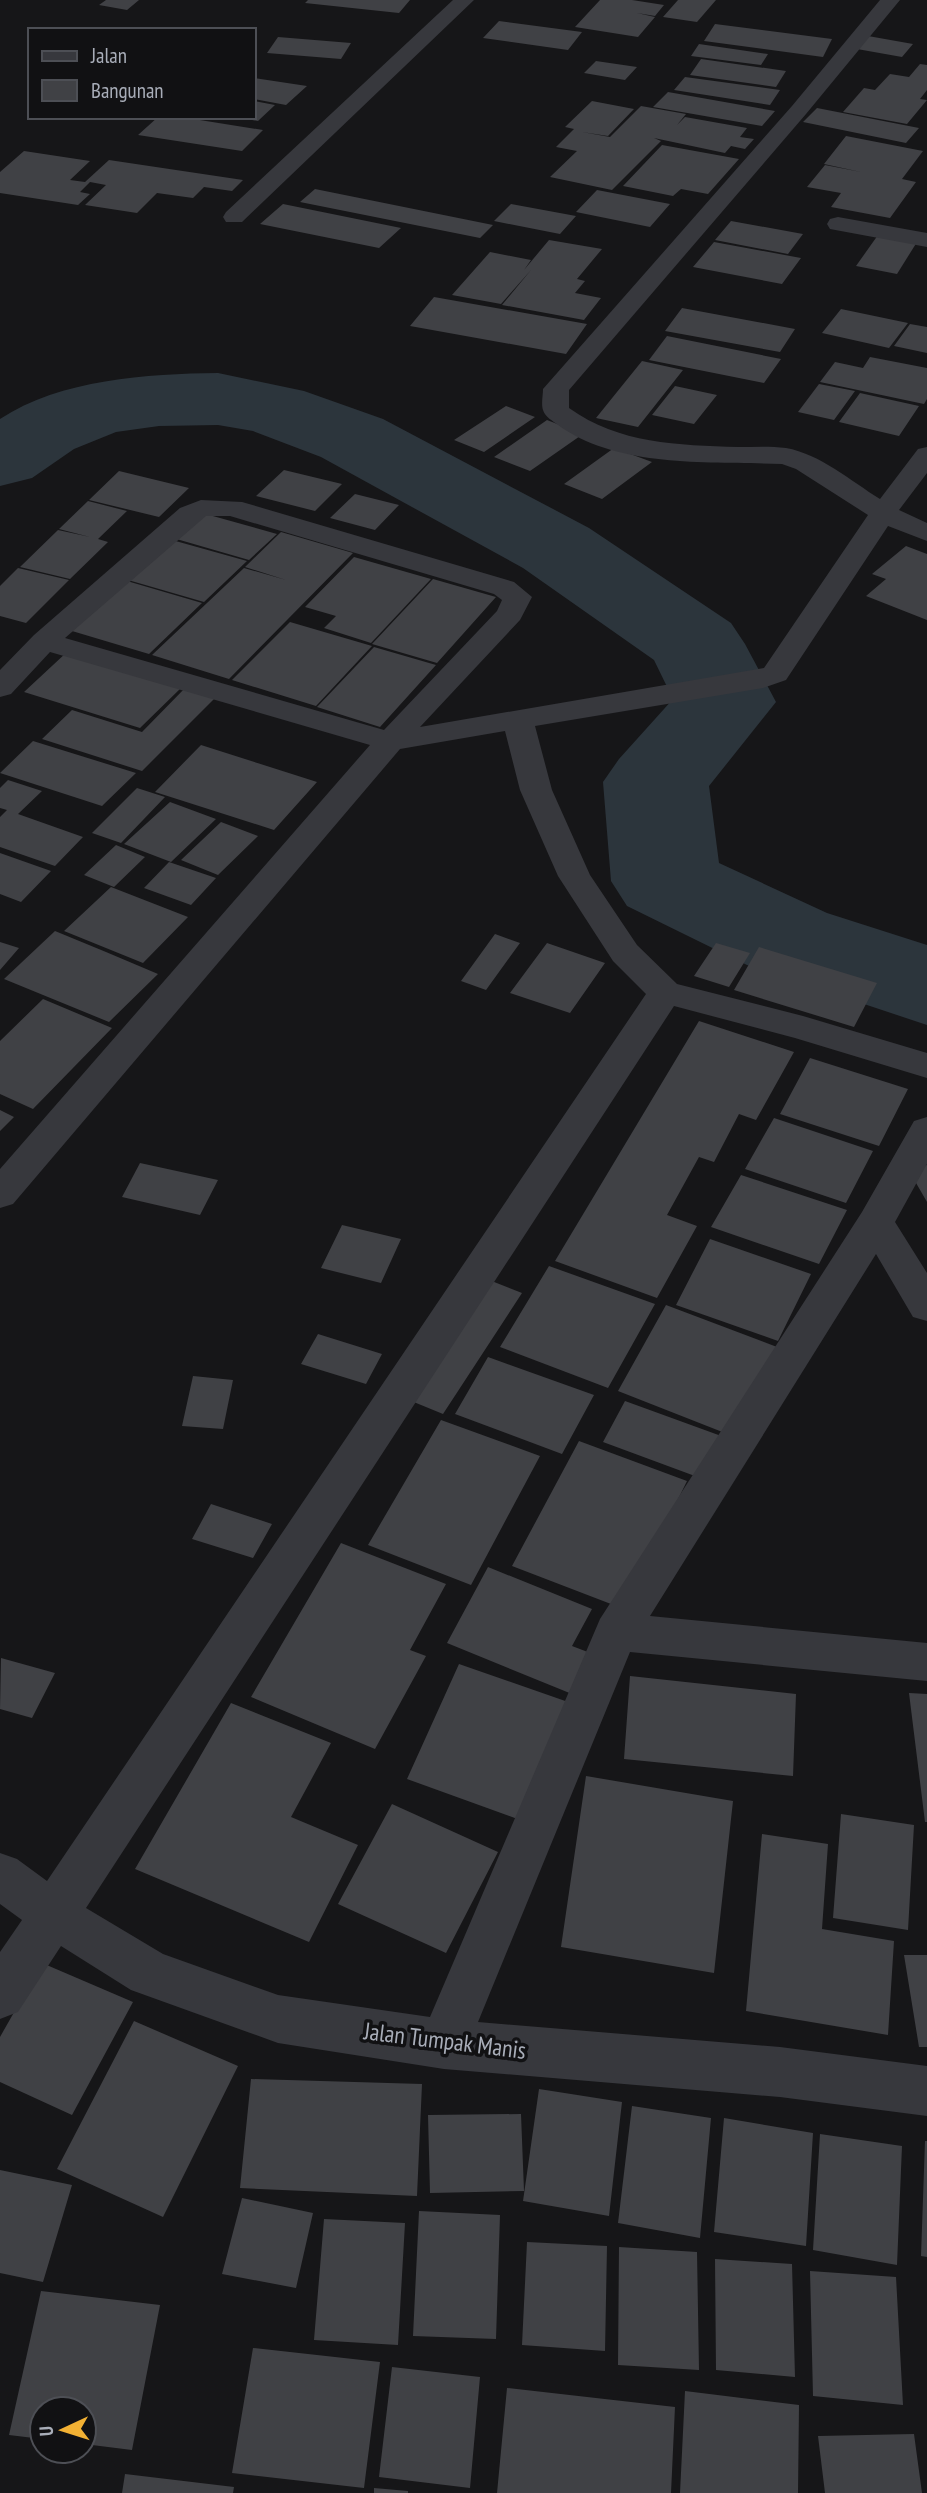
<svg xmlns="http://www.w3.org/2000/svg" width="927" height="2493" font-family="'PT Sans Narrow',sans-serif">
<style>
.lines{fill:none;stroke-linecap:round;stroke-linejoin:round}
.river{fill:#2c353c;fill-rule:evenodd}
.building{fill:#404145}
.minor{fill:#37383d;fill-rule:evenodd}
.labels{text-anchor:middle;stroke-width:7;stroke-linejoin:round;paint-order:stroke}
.near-street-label{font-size:24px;fill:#a8adb8;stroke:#111113}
</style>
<rect width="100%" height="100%" fill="#161618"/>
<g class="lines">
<path class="river" d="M218 373 304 391 383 419 589 528 731 623 745 644 776 702 709 786 719 863 827 913 927 945V1025L747 965 627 906 611 881 603 782 619 759 673 699 654 660 523 568 321 457 253 431 218 425 159 426 116 432 74 449 32 478 0 486V419C61 379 147 374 218 373Z"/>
</g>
<path class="building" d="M106 0H139L127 10 99 5Z
M308 0H410L399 13 305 3Z
M600 0H632L664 5 655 16 637 13 655 17 638 37 575 27Z
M678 0H716L697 22 663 17Z
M499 21 582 32 568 50 483 38Z
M715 24 832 39 823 57 704 41Z
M868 36 913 44 902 57 857 49Z
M278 37 351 43 341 59 267 53Z
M699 44 768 54 761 65 691 56Z
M701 59 786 71 776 87 690 75Z
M596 61 637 67 625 80 584 73Z
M920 64 927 65V90L920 99 927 100 907 124 843 112 864 88 875 90 890 74 909 77Z
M685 77 780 90 770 105 674 90Z
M254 78 307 86 286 105 254 99Z
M668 92 775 111 762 126 653 107Z
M254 101 275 105 258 121 247 119 254 117Z
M592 101 634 109 608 136 582 132 610 137 641 106 686 114 677 125 685 117 747 128 740 137 754 139 745 149 731 146 725 153 654 138 661 141 612 190 550 177 577 151 556 147 574 129 565 127Z
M817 108 919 128 906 143 803 122Z
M158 117H181L263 130 242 151 138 135Z
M846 136 923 151 902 179 916 182 890 218 831 207 841 193 807 187 825 165 861 172 824 164Z
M662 145 739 159 708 194 681 189 673 196 623 186Z
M24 151 90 161 70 180 85 182 109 160 243 180 232 191 204 187 193 198 157 193 137 213 85 205 106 185 90 182 80 192 90 194 78 205 0 193V172Z
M315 189 493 225 480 238 300 202Z
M597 190 670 204 650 227 576 212Z
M283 204 401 228 379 248 260 224Z
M511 204 576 216 560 234 494 221Z
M731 221 803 234 788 254 715 240Z
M878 235 917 242 897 274 856 266Z
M549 240 602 249 577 279 585 281 575 293 601 298 584 320 502 305 531 270 501 304 452 295 490 252 531 260 524 270Z
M714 242 801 258 782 284 693 267Z
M434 297 587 324 566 354 410 326Z
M682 308 795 329 780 352 665 331Z
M841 309 908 323 889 348 822 333Z
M910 324 927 327V353L894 346Z
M667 336 781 359 764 383 649 360Z
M870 357 927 368V399L924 404 820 382 835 362 863 368Z
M642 361 683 370 638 427 596 418Z
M819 384 855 391 834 420 798 412Z
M675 386 717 395 694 424 652 415Z
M860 393 919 406 899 436 839 422Z
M506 406 535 417 484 452 454 440Z
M547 420 583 434 530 471 494 457Z
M614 448 652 462 602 499 564 484Z
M284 470 342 484 315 511 256 496Z
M119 471 189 488 159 517 89 500Z
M355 494 399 505 375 530 330 518Z
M88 501 127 511 98 539 108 542 70 579 20 567 58 530 90 537 59 529Z
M202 513 277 534 249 560 173 538Z
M281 532 353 553 229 679 152 655 244 568 286 580 245 567Z
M172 540 247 561 204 602 128 580Z
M906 546 927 554V620L866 596 886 579 872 574Z
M354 557 431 579 371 643 324 628 336 616 305 607Z
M18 568 69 580 26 623 0 616V586Z
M433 579 496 597 437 663 372 644Z
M127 581 202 603 149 654 72 631Z
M290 622 372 646 316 706 232 680Z
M374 647 436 665 380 727 317 707Z
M67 652 182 687 140 728 24 692Z
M187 686 218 695 142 771 42 739 72 710 142 732Z
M33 741 136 773 102 806 0 773Z
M201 745 317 782 274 830 155 792Z
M8 780 42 791 18 814 83 837 55 866 0 847V817L7 810 0 808V788Z
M137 788 165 797 121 843 92 833Z
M170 802 216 819 171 862 124 844Z
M221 822 258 836 218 875 181 860Z
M116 845 145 857 114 887 84 875Z
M0 853 51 871 21 902 0 894Z
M169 862 216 878 191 905 144 888Z
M111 887 188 917 143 963 64 931Z
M55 931 106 952 158 974 109 1022 4 979Z
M495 934 520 943 486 990 461 981Z
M0 942 19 948 0 970Z
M547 943 605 963 570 1013 510 993Z
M716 943 750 953 729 987 694 976Z
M759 947 877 983 854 1027 734 990Z
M43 999 112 1028 33 1109 0 1094V1041Z
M699 1021 794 1052 756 1120 739 1114 714 1162 699 1157 667 1215 697 1226 657 1298 555 1261Z
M810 1058 908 1089 879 1146 780 1114Z
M0 1110 14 1117 0 1131Z
M774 1118 873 1151 846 1203 745 1169Z
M140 1163 218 1180 200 1215 122 1197Z
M927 1165V1202L908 1169Z
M741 1175 847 1210 819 1264 711 1227Z
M342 1225 401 1239 381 1283 321 1268Z
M710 1239 811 1274 778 1341 676 1305Z
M549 1266 655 1304 608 1388 500 1347Z
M484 1278 522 1293 443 1414 404 1398Z
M666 1305 777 1347 730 1435 618 1391Z
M318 1334 382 1354 366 1384 301 1364Z
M488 1357 594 1395 562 1454 455 1414Z
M193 1376 233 1380 223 1429 182 1426Z
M625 1401 724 1437 703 1479 603 1442Z
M441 1420 540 1456 471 1585 368 1545Z
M579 1441 687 1481 624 1609 512 1566Z
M211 1504 272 1524 253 1558 192 1539Z
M341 1543 446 1584 410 1650 426 1656 375 1749 251 1697Z
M488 1567 592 1609 572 1646 593 1654 572 1694 447 1643Z
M1 1658 55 1673 32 1718 0 1709Z
M459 1664 571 1703 523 1821 407 1779Z
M630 1676 796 1694 793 1776 624 1759Z
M909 1693 927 1694V1822H925Z
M231 1703 331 1743 291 1817 358 1845 309 1942 135 1869Z
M586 1776 733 1801 714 1973 561 1947Z
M392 1804 498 1852 446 1953 338 1904Z
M841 1814 914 1825 908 1930 833 1918Z
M762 1834 828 1844 822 1929 894 1941 888 2035 746 2011Z
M904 1955H927V2047H919Z
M42 1963 133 2002 72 2115 0 2082V2037Z
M134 2021 238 2066 163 2217 57 2169Z
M251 2079 422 2084 417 2196 240 2188Z
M539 2089 622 2102 609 2216 523 2201Z
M632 2106 711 2118 700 2238 618 2223Z
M521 2114 524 2191 430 2193 428 2115Z
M724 2118 813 2133 806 2246 714 2232Z
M820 2134 902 2146 897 2265 813 2250Z
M925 2141H927V2257L921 2256Z
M0 2170 72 2185 43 2282 0 2273Z
M242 2198 313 2213 296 2288 222 2274Z
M419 2211 500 2215 496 2339 413 2336Z
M324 2219 405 2223 398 2345 314 2340Z
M527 2242 607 2246 605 2351 522 2345Z
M619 2247 697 2252 699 2370 618 2365Z
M715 2259 792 2264 795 2377 716 2370Z
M810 2271 896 2277 903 2405 813 2396Z
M41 2291 160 2305 132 2450 84 2444V2409H42V2439L9 2435Z
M253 2348 380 2362 364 2488 232 2473Z
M392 2367 480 2377 470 2488 379 2477Z
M507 2388 675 2407 671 2493H497Z
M685 2391 799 2405 798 2493H680Z
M914 2434 922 2493H825L818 2436Z
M125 2474 234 2487 233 2493H122Z
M374 2488 408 2491V2493H374Z"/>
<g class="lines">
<path class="minor" d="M453 0H474L242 222H226L223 217 226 212Z
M880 0H900L806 114 569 390V408C619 444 678 445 738 447 754 447 771 446 786 448 820 454 851 481 880 499L918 449 927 447V473L899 510 927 523V541L888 526 786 680 763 688 535 726 552 790 590 875 637 945 677 984 803 1016 927 1053V1078L795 1038 674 1006 86 1908 163 1954 278 1995 430 2017 600 1619 862 1212 914 1121 927 1117V1164L895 1222 927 1273V1321L913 1317 876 1254 650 1616 927 1643V1681L630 1652 478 2022 780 2047 927 2066V2116L780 2097 444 2069 278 2043 131 1990 61 1946 18 2012 0 2019V1952L22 1920 0 1904V1853L17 1859 47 1881 646 994 613 961 558 876 520 790 505 731 400 749 13 1204 0 1208V1169L370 745 50 652 11 694 0 697V670L34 635 180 508 201 500 242 502 514 582 532 597 520 620 420 727 764 668 868 515 796 469 782 464C710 461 619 469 558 425 553 421 545 417 543 410 541 404 543 395 543 389L792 106ZM206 516H230L494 594 502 600 497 611 384 730 65 638Z
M838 217 927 233V247L830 229 827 224 830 219Z"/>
</g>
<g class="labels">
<g class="near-street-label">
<text transform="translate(445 2041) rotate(7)" y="8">Jalan Tumpak Manis</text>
</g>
</g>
<rect x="28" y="28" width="228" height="91" fill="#111113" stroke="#4d4f55" stroke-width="2"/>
<rect x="42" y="51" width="35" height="10" fill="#37383d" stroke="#4d4f55" stroke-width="2"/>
<text x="91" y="63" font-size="21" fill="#a8adb8">Jalan</text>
<rect x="42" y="80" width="35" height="21" fill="#404145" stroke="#4d4f55" stroke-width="2"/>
<text x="91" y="98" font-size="21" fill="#a8adb8">Bangunan</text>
<g transform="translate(63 2430) rotate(266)"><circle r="33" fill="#111113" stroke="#4d4f55" stroke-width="2"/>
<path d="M0-5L12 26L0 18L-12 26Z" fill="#f2b134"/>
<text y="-10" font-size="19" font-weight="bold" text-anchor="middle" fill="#a8adb8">U</text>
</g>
</svg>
